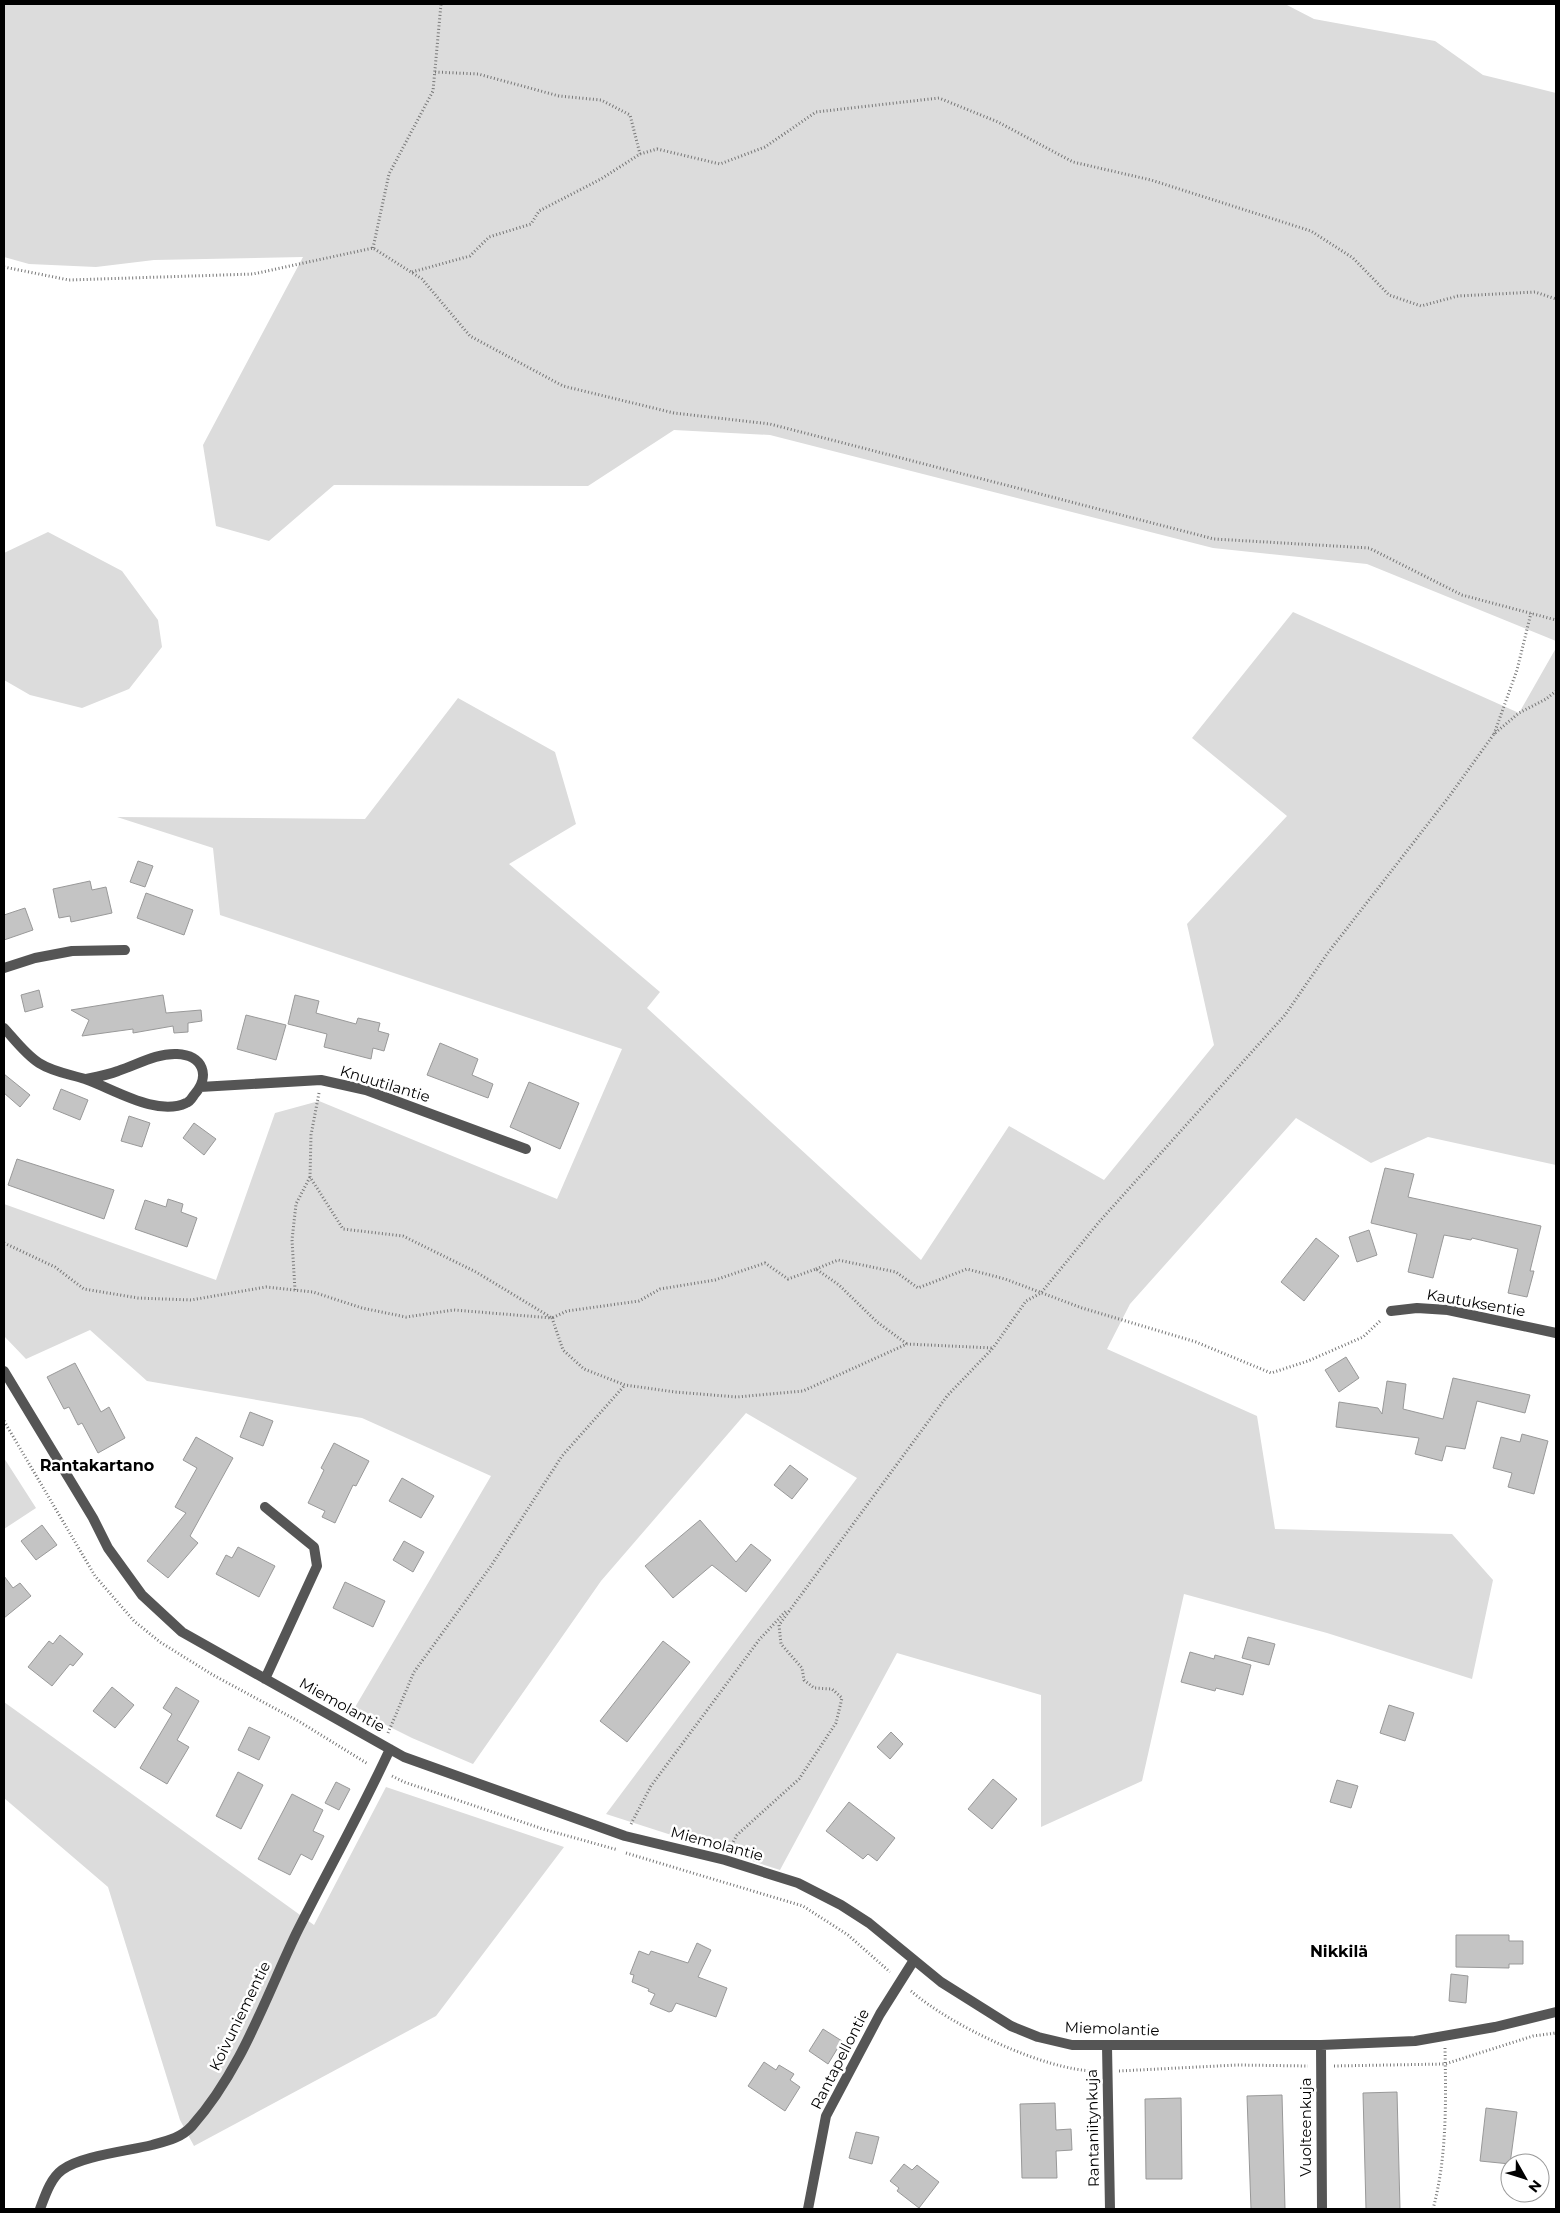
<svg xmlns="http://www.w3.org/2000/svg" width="1560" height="2213" font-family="Montserrat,sans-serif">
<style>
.green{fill:#dcdcdc}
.building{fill:#c4c4c4;stroke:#999}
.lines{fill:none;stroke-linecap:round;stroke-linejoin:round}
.path{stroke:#777;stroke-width:3;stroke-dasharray:1 2.5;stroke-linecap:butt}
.minor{stroke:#555;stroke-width:10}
.labels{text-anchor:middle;stroke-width:5;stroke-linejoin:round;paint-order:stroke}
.street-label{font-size:15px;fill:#000;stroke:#fff}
.neighbourhood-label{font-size:16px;font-weight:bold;fill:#000;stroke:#fff}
</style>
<rect width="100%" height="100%" fill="#fff"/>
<path class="green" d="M4 4H1285L1314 19 1435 41 1483 75 1556 93V641L1367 564 1213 548 770 435 674 430 588 486 334 485 269 541 216 526 203 445 303 257 154 260 96 267 29 264 4 257Z
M48 532 122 571 158 620 162 647 129 689 82 708 30 695 4 680V553Z
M1293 612 1519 713 1556 648V1165L1428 1137 1371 1163 1296 1118 1130 1304 1107 1349 1257 1416 1275 1529 1452 1534 1493 1580 1472 1679 1327 1633 1184 1594 1142 1781 1041 1827V1695L897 1653 780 1870 606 1814 857 1478 746 1413 601 1581 473 1764 412 1738 354 1709 491 1476 362 1418 147 1381 90 1330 26 1359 4 1336V1204L216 1280 275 1113 319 1101 557 1199 622 1049 220 915 213 848 117 817 365 819 458 698 555 752 576 824 509 864 660 992 647 1008 921 1260 1009 1126 1104 1180 1214 1045 1187 924 1287 816 1192 738Z
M4 1458 36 1508 4 1529Z
M4 1702 314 1925 386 1787 564 1847 436 2016 194 2146 180 2120 108 1887 4 1798Z"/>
<path class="building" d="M138 861 153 866 145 887 130 882Z
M90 881 92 890 106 887 112 913 71 922 70 916 59 918 53 889Z
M146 893 193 910 184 935 137 918Z
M25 908 33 930 4 940V915Z
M39 990 43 1007 25 1012 21 995Z
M163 995 166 1013 201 1010 202 1021 188 1023V1032L174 1033 173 1026 133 1033V1029L82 1036 89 1020 71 1010Z
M295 995 319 1001 316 1013 356 1024 358 1018 380 1023 378 1031 389 1034 384 1051 373 1048 371 1059 324 1047 327 1034 288 1024Z
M246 1015 286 1025 276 1060 237 1049Z
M440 1043 478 1059 472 1075 493 1084 488 1098 427 1075Z
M4 1074 30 1095 20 1107 4 1093Z
M529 1082 579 1103 560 1149 510 1127Z
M61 1089 88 1100 80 1120 53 1109Z
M129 1116 150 1123 142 1147 121 1141Z
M194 1123 216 1139 204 1155 183 1138Z
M17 1159 114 1190 104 1219 8 1185Z
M1385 1168 1414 1174 1408 1197 1541 1226 1530 1271H1534L1527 1297 1508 1293 1518 1249 1472 1238 1471 1240 1444 1235 1433 1278 1408 1272 1417 1234 1371 1223Z
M168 1199 183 1204 181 1212 197 1218 187 1247 135 1229 145 1200 166 1207Z
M1369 1230 1377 1255 1357 1262 1349 1237Z
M1316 1238 1339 1256 1304 1301 1281 1282Z
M1346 1357 1359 1378 1339 1392 1325 1370Z
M75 1363 101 1412 109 1407 125 1438 98 1453 82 1423 78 1425 69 1407 64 1409 47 1377Z
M1453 1378 1530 1395 1525 1413 1477 1401 1465 1449 1446 1446 1442 1461 1415 1454 1419 1438 1336 1427 1339 1402 1378 1408 1382 1414 1387 1381 1406 1384 1403 1409 1443 1419Z
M250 1412 273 1421 263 1446 240 1437Z
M1522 1434 1548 1441 1534 1494 1508 1487 1512 1473 1493 1468 1501 1437 1520 1442Z
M196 1437 233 1458 190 1536 198 1543 168 1578 147 1561 186 1513 175 1507 197 1468 183 1460Z
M334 1443 369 1461 356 1486 353 1485 335 1523 322 1517 325 1511 308 1503 324 1470 321 1468Z
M790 1465 808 1479 792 1499 774 1485Z
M402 1478 434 1496 421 1518 389 1501Z
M700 1520 736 1562 751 1544 771 1560 746 1592 712 1565 673 1598 645 1566Z
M42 1525 57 1545 36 1560 21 1541Z
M404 1541 424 1552 413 1572 393 1560Z
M238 1547 275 1566 259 1597 216 1574 226 1555 232 1558Z
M4 1576 13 1588 20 1583 31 1596 4 1618Z
M345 1582 385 1601 373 1627 333 1608Z
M60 1635 83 1654 73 1666 70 1664 52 1686 28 1667 49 1641 53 1644Z
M1248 1637 1275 1644 1269 1665 1242 1658Z
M663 1641 690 1662 627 1742 600 1721Z
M1190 1652 1214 1659 1215 1655 1251 1665 1243 1695 1216 1688 1215 1691 1181 1682Z
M112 1687 134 1705 115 1728 93 1711Z
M176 1687 199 1701 177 1740 189 1747 167 1784 140 1768 172 1714 163 1708Z
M1389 1705 1414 1713 1405 1741 1380 1733Z
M249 1727 270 1737 259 1760 238 1750Z
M891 1732 903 1744 890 1759 877 1747Z
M238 1772 263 1785 241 1829 216 1816Z
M993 1779 1017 1799 992 1829 968 1809Z
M1337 1780 1358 1786 1351 1808 1330 1802Z
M336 1782 350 1789 339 1810 325 1803Z
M292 1794 323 1810 313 1831 324 1836 312 1860 301 1854 290 1875 258 1859Z
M849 1802 895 1838 877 1861 868 1854 863 1859 826 1831Z
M1456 1935H1509V1941H1523V1964H1509V1968L1456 1967Z
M697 1943 711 1950 698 1977 727 1988 716 2017 676 2003 672 2011 669 2012 650 2004 655 1994 648 1991 649 1989 632 1982 634 1975 630 1974 639 1951 649 1955 651 1951 688 1963Z
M1451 1974 1468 1976 1466 2003 1449 2001Z
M823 2029 842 2041 828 2064 809 2051Z
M764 2062 776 2070 779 2065 794 2074 790 2080 800 2087 785 2111 748 2086Z
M1397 2092 1400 2209H1366L1363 2093Z
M1282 2095 1285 2209H1251L1247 2096Z
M1181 2098 1182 2179H1146L1145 2099Z
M1055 2103 1056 2130 1071 2129 1072 2150 1056 2151 1057 2178H1022L1020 2104Z
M1486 2108 1517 2112 1510 2164 1480 2161Z
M856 2132 879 2137 872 2164 849 2158Z
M904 2164 912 2170 917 2165 939 2182 919 2208 897 2191 899 2188 890 2181Z"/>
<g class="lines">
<path class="path" d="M435 72 478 74 559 96 601 100 630 115 640 154
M373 248 389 174 433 91 441 4
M4 267 69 280 253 274 373 248 422 279 470 336 563 386 674 413 770 424 1214 539 1369 548 1462 595 1556 620
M412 272 470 256 489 237 531 224 539 211 601 179 640 154 657 149 720 164 765 147 816 112 939 98 998 122 1073 162 1151 180 1311 231 1353 258 1389 295 1421 306 1458 296 1535 292 1556 299
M1494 734 1517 670 1531 613
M319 1093 311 1135 310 1177 343 1229 403 1236 476 1272 552 1318 567 1311 639 1301 660 1289 715 1280 765 1263 788 1279 816 1269 839 1285 877 1322 907 1344
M4 1243 55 1267 84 1289 138 1298 191 1300 266 1287 313 1292 362 1308 406 1317 454 1310 552 1318 563 1350 584 1369 625 1385 675 1392 737 1397 803 1391 907 1344 993 1348
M816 1269 838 1260 896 1272 918 1288 967 1269 1005 1279 1082 1308 1196 1342 1271 1373 1308 1361 1363 1337 1381 1320
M295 1290 292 1240 296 1204 310 1177
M4 1421 95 1576 134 1621 160 1642 213 1675 300 1722 368 1764
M388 1733 414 1672 491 1566 562 1456 625 1385
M392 1776 404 1782 543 1829 618 1850
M631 1824 651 1786 759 1640 786 1611
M730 1848 737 1835 799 1779 836 1723 842 1698 832 1689 814 1688 804 1680 802 1668 781 1644 779 1625 947 1396 993 1348 1026 1301 1041 1293 1099 1222 1285 1015 1327 954 1448 798 1494 734 1519 713 1546 699 1556 691
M626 1853 803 1906 848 1935 890 1972
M911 1991C950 2025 1045 2071 1096 2071
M1334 2066 1445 2064 1533 2036 1556 2033
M1119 2071 1237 2065 1308 2066
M1433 2209C1447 2157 1446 2102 1445 2048"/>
<path class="minor" d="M4 968 35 958 72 951 125 950
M4 1028C14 1039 26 1055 39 1063 53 1072 69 1074 85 1079 114 1089 157 1117 186 1103 190 1102 192 1098 194 1095 211 1076 203 1055 177 1054 156 1053 137 1065 118 1071 108 1075 96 1077 85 1079
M200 1087 321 1080 366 1090 526 1149
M1391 1311 1417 1308 1448 1310 1556 1333
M4 1371 93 1518 108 1548 142 1595 182 1632 404 1757 625 1836 725 1860 798 1883 841 1905 869 1923 941 1982 1011 2026 1038 2037 1072 2045H1321L1415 2041 1495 2027 1556 2012
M265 1507 314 1547 317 1566 265 1679
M1321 2045 1322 2209
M1107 2046 1110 2209
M40 2209C45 2196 50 2179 62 2170 80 2156 128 2151 152 2145 167 2141 181 2138 192 2126 241 2071 265 1999 296 1934 327 1872 361 1812 390 1749
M808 2209 826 2116 880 2014 914 1960"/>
</g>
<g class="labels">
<g class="street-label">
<text transform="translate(385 1084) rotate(17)" y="5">Knuutilantie</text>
<text transform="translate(1476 1303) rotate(10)" y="5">Kautuksentie</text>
<text transform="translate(342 1705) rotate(29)" y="5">Miemolantie</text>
<text transform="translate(717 1844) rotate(15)" y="5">Miemolantie</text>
<text transform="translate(240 2016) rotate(-64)" y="5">Koivuniementie</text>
<text transform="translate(1112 2029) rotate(2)" y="5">Miemolantie</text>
<text transform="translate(840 2059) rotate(-63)" y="5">Rantapellontie</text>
<text transform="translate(1306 2127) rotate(-90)" y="5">Vuolteenkuja</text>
<text transform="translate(1093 2128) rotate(-91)" y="5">Rantaniitynkuja</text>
</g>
<g class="neighbourhood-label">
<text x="97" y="1471">Rantakartano</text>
<text x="1339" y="1957">Nikkilä</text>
</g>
</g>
<rect width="1560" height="2213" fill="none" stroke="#000000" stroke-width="10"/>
<g transform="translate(1525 2178) rotate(129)"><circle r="24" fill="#ffffff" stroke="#999999"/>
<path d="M0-4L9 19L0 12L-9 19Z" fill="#000000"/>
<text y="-8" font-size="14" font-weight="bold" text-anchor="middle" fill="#000000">N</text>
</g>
</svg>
